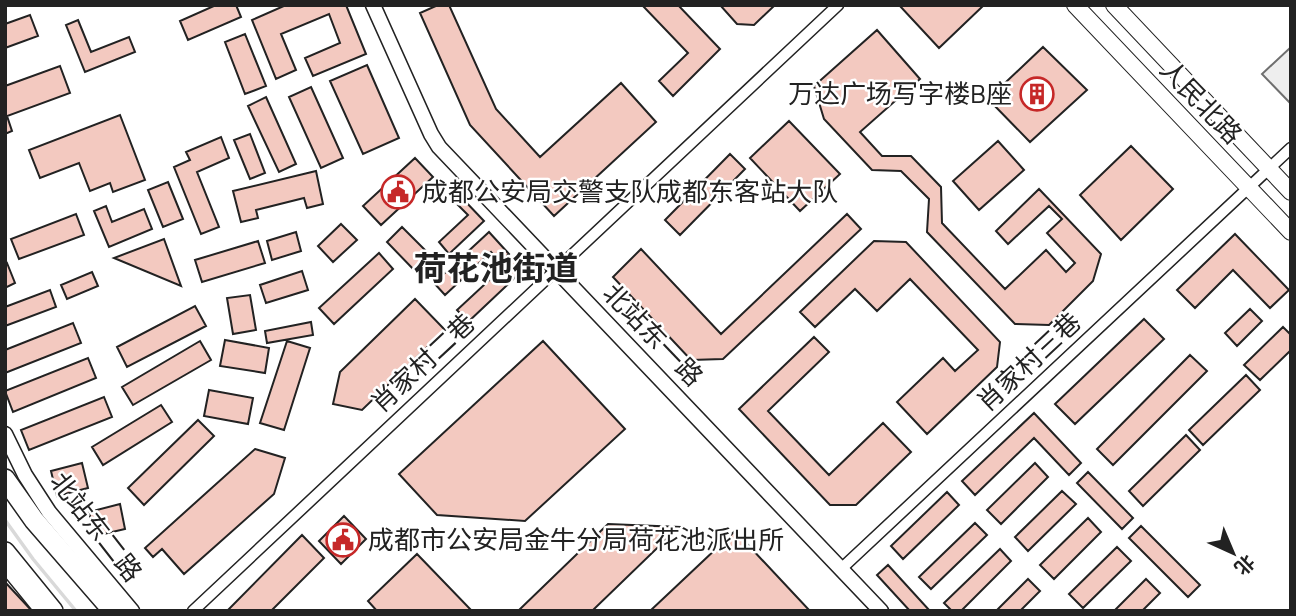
<svg xmlns="http://www.w3.org/2000/svg" width="1296" height="616" font-family="'Titillium Web','Noto Sans SC',sans-serif">
<style>
.green{fill:#eee;stroke:#6f6f6f;stroke-width:2}
.lines{fill:none;stroke-linecap:round;stroke-linejoin:round}
.stream{stroke:#d9d9d9;stroke-width:3.5}
.building{fill:#f3c9c0;stroke:#222;stroke-width:2}
.street-casing{stroke:#222;stroke-width:13}
.secondary-casing{stroke:#222;stroke-width:17}
.primary-casing{stroke:#222;stroke-width:18}
.highway-casing{stroke:#222;stroke-width:22}
.street{stroke:#fff;stroke-width:10}
.secondary{stroke:#fff;stroke-width:14}
.primary{stroke:#fff;stroke-width:16}
.highway{stroke:#fff;stroke-width:19}
.labels{text-anchor:middle;stroke-width:5;stroke-linejoin:round;paint-order:stroke}
.poi-label{font-size:26px;fill:#222;stroke:#fff;text-anchor:start}
.street-label{font-size:26px;fill:#222;stroke:#fff}
.district-label{font-size:33px;font-weight:bold;fill:#222;stroke:#fff}
</style>
<rect width="100%" height="100%" fill="#fff"/>
<path class="green" d="M1291 47V104L1262 74Z"/>
<g class="lines">
<path class="stream" d="M5 520 33 559 76 611"/>
</g>
<path class="building" d="M236 5 241 17 188 40 180 21 216 5Z
M286 5H346L366 54 313 76 305 58 340 43 329 14 281 34 296 70 276 79 252 20Z
M438 5H449L496 109 540 157 621 83 656 122 554 216 470 125 420 13Z
M642 5H678L720 49 673 96 659 81 688 53Z
M720 5H775L754 25 737 24Z
M899 5H984L939 48Z
M30 15 38 36 5 48V24Z
M78 20 91 52 129 37 135 52 85 72 66 25Z
M877 30 920 79 860 132 882 156H911L941 187 942 223 1005 289 1046 250 1066 272 1075 263 1047 233 1062 219 1049 206 1008 244 996 231 1039 189 1101 254 1093 281 1049 325 1015 324 927 232 929 199 901 171 872 170 824 119 814 86Z
M245 34 266 86 245 94 225 42Z
M1043 47 1087 90 1030 142 988 99Z
M367 65 399 138 363 154 330 81Z
M60 66 70 93 7 116 12 131 5 134V86Z
M311 87 343 158 321 168 289 97Z
M266 97 296 164 279 172 248 106Z
M120 115 145 180 113 192 110 183 90 191 79 163 40 178 29 150Z
M789 121 840 174 800 211 750 158Z
M250 134 265 173 250 179 234 140Z
M221 137 229 158 197 172 219 227 201 234 174 167 190 160 186 152Z
M998 141 1024 170 979 210 953 181Z
M1131 146 1173 189 1121 240 1080 195Z
M730 154 745 169 680 235 665 220Z
M415 158 433 177 381 225 363 206Z
M316 171 323 204 307 208 304 198 256 210 258 218 241 222 233 191Z
M168 182 183 219 163 227 148 190Z
M464 200 484 221 449 254 439 242 468 215 458 205Z
M106 206 112 222 144 209 152 229 109 247 94 211Z
M76 214 84 235 19 259 11 239Z
M847 214 861 229 723 359 691 360 613 277 641 249 721 334Z
M341 224 357 240 333 262 318 246Z
M402 227 432 257 416 272 387 242Z
M296 232 301 251 272 260 267 241Z
M489 232 509 254 500 262 491 252 445 295 434 283Z
M1235 234 1289 290 1270 308 1233 270 1195 308 1177 290Z
M164 239 181 286 114 258Z
M258 241 265 263 202 282 195 260Z
M874 241 906 242 1000 342 997 367 927 434 897 402 943 358 955 371 978 350 910 279 877 311 855 289 815 327 800 312Z
M379 253 393 269 334 324 319 308Z
M513 258 523 270 468 322 457 310Z
M7 263 15 283 5 288V264Z
M302 271 308 290 266 303 260 285Z
M92 272 98 286 67 299 61 285Z
M50 290 56 307 5 326V307Z
M250 295 256 330 233 334 227 298Z
M415 299 445 330 362 410 333 404 340 372Z
M195 306 206 326 127 367 117 347Z
M1250 309 1262 321 1237 346 1225 333Z
M1144 319 1164 339 1075 424 1055 404Z
M311 322 313 335 267 343 265 331Z
M73 323 81 343 5 373V350Z
M1283 327 1291 335V350L1260 380 1244 365Z
M814 337 829 352 768 411 829 475 883 423 911 452 856 505H830L739 409Z
M225 340 269 348 265 373 220 366Z
M200 341 211 360 133 405 122 387Z
M287 341 310 348 284 430 260 423Z
M543 341 625 429 525 521 437 515 399 474Z
M1190 355 1207 371 1113 465 1097 449Z
M88 358 96 378 13 412 5 391Z
M1246 375 1260 390 1203 445 1189 430Z
M209 390 253 398 248 424 204 416Z
M104 397 112 417 29 450 21 430Z
M161 405 172 422 103 465 92 447Z
M1034 413 1081 463 1069 475 1034 438 975 495 962 481Z
M198 420 214 436 144 505 128 488Z
M1186 435 1200 450 1143 506 1129 491Z
M255 449 285 458 274 494 184 574 162 549 153 557 145 548Z
M82 463 88 488 57 496 51 471Z
M1035 463 1048 477 1001 524 987 510Z
M1088 472 1133 518 1122 529 1077 483Z
M1062 491 1076 504 1028 551 1015 537Z
M947 492 959 505 903 559 891 546Z
M120 504 125 529 95 536 89 512Z
M344 516 366 539 341 564 319 541Z
M1088 518 1101 532 1054 579 1040 565Z
M975 523 987 535 931 589 919 577Z
M608 524 679 527 592 611H518Z
M1141 526 1200 585 1188 597 1129 538Z
M735 531 810 611H650Z
M302 535 324 558 271 611H227Z
M1117 547 1131 561 1083 608 1069 594Z
M1000 549 1011 561 961 611H952L944 603Z
M417 554 472 611H377L368 601Z
M888 565 930 611H910L877 575Z
M1028 579 1040 591 1020 611H996Z
M1146 579 1160 593 1142 611H1114Z
M5 582 32 611H5Z"/>
<g class="lines">
<defs>
<path id="street" d="M5 568 40 611
M841 569 1291 148
M193 611 838 5"/>
<path id="secondary" d="M373 5 431 134 439 147 881 611
M5 434 25 475 49 512 132 611"/>
<path id="primary" d="M1075 5 1291 232
M1114 5 1291 192"/>
<path id="highway" d="M5 479 34 520 113 611
M5 552 53 611"/>
</defs>
<use href="#street" class="street-casing"/>
<use href="#secondary" class="secondary-casing"/>
<use href="#primary" class="primary-casing"/>
<use href="#highway" class="highway-casing"/>
<use href="#street" class="street"/>
<use href="#secondary" class="secondary"/>
<use href="#primary" class="primary"/>
<use href="#highway" class="highway"/>
</g>
<defs>
<symbol id="building-ring" viewBox="-11 -11 22 22"><circle r="9.5" fill="#fff" stroke="#c62828" stroke-width="1.5"/><path d="M-4-6H4V6H1V3H-1V6H-4ZM-2.5-4.3h1.7v1.8h-1.7ZM.8-4.3h1.7v1.8H.8ZM-2.5-1h1.7V.8h-1.7ZM.8-1h1.7V.8H.8Z" fill="#c62828"/></symbol>
<symbol id="civic-ring" viewBox="-11 -11 22 22"><circle r="9.5" fill="#fff" stroke="#c62828" stroke-width="1.5"/><path d="M-.6-6.5H3V-4.5H.6V-3L4-1V1h2V6H-6V1h2V-1L-.6-3ZM-1.2 2.5V6h2.4V2.5Z" fill="#c62828"/></symbol>
</defs>
<g fill-rule="evenodd">
<use href="#building-ring" x="1018" y="75" width="38" height="38"/>
<use href="#civic-ring" x="379" y="173" width="38" height="38"/>
<use href="#civic-ring" x="324" y="521" width="38" height="38"/>
</g>
<g class="labels">
<g class="poi-label">
<text x="1012" y="103" text-anchor="end">万达广场写字楼B座</text>
<text x="422" y="201">成都公安局交警支队成都东客站大队</text>
<text x="368" y="549">成都市公安局金牛分局荷花池派出所</text>
</g>
<g class="street-label">
<text transform="translate(1201 102) rotate(46)" y="9">人民北路</text>
<text transform="translate(653 335) rotate(46)" y="9">北站东一路</text>
<text transform="translate(1029 362) rotate(-43)" y="9">肖家村三巷</text>
<text transform="translate(423 363) rotate(-43)" y="9">肖家村二巷</text>
<text transform="translate(96 527) rotate(52)" y="9">北站东二路</text>
</g>
<g class="district-label">
<text x="496" y="280">荷花池街道</text>
</g>
</g>
<rect width="1296" height="616" fill="none" stroke="#222222" stroke-width="14"/>
<g transform="translate(1233 553) rotate(136)" stroke="#ffffff" stroke-width="5" paint-order="stroke">
<path d="M0-5L12 26L0 18L-12 26Z" fill="#222222"/>
<text y="-10" font-size="19" font-weight="bold" text-anchor="middle" fill="#222222">北</text>
</g>
</svg>
